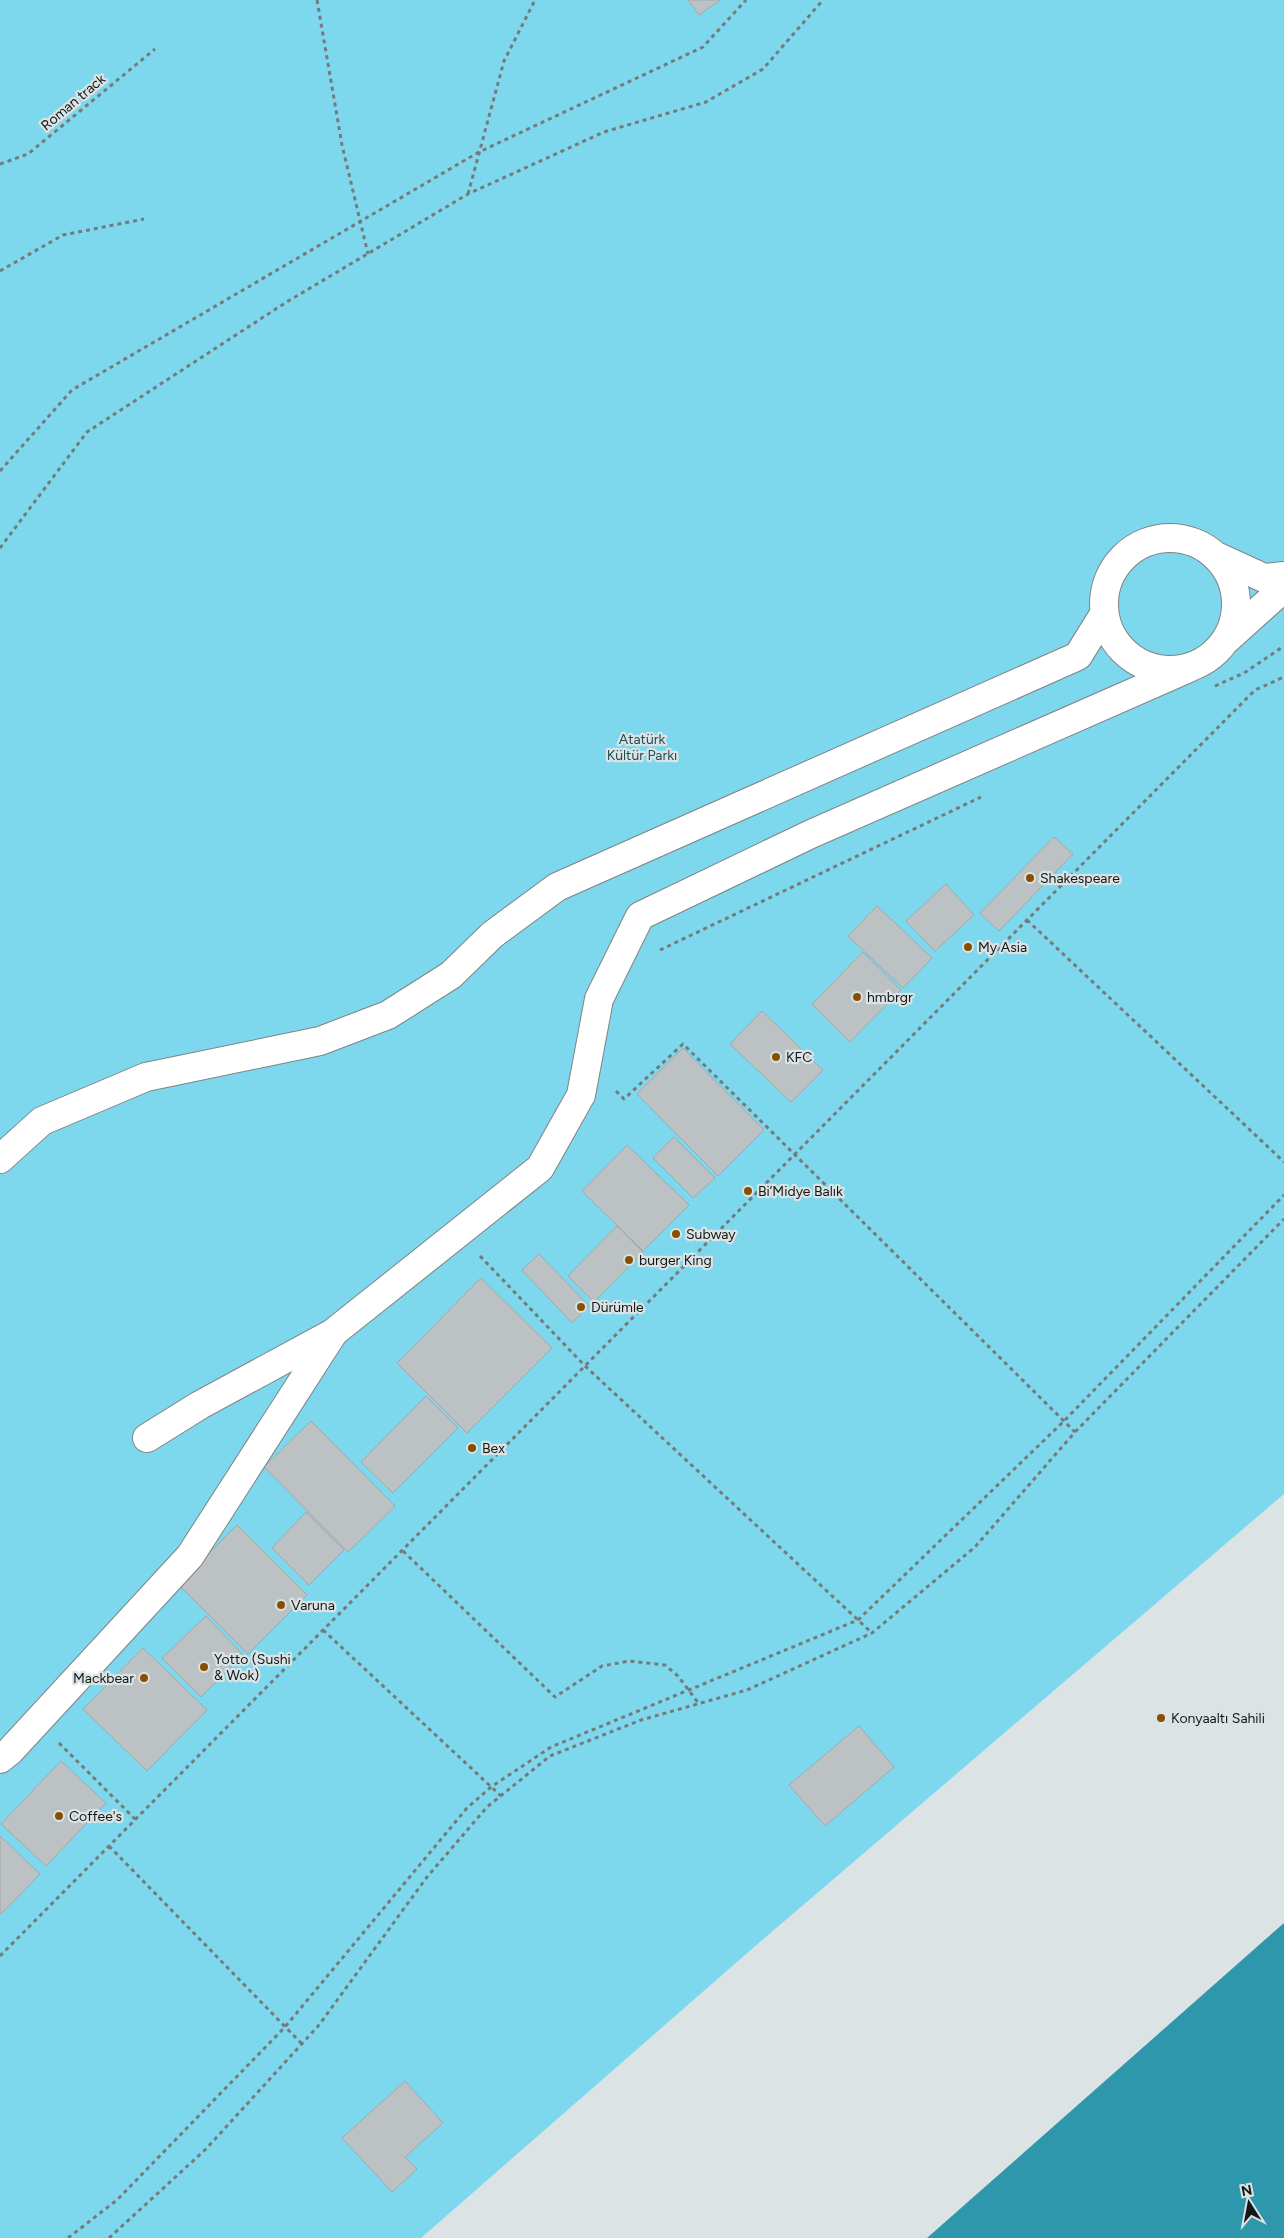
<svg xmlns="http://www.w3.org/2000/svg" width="1284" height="2238" font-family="Figtree,sans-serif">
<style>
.green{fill:#7ed8ed}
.water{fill:#2e97ac}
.building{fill:#bcc2c4;stroke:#a2a8aa}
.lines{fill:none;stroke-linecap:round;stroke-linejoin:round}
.minor-casing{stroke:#7e8385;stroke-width:30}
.path{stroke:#757a7b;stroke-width:3;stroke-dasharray:4 4;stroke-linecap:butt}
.minor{stroke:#fff;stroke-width:28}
.poi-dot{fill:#884f02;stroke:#dce3e4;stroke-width:2}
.labels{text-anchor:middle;stroke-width:4.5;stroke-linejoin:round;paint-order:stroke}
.street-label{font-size:14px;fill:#141717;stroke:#dce3e4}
.park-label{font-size:14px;fill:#224e58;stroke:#dce3e4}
.poi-label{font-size:14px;fill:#141717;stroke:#dce3e4;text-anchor:start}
</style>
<rect width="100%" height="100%" fill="#dce3e4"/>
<path class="green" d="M0 0H1284V1494L761 1941 421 2238H0Z"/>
<path class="water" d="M1284 1923V2238H927Z"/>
<path class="building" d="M688 0H720L699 15Z
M1054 837 1073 854 999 931 980 913Z
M946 884 974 915 935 951 906 921Z
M877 906 932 958 903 988 848 936Z
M863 952 901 990 850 1042 812 1004Z
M762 1011 823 1070 791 1102 730 1044Z
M683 1048 764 1130 718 1176 637 1094Z
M674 1137 715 1178 693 1198 653 1158Z
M627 1145 689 1205 643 1251 582 1191Z
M617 1226 643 1252 594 1302 568 1276Z
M539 1254 589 1306 572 1323 522 1270Z
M481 1278 552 1348 467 1433 397 1363Z
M426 1396 458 1428 393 1493 361 1462Z
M311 1421 395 1506 348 1552 264 1467Z
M306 1512 344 1550 309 1585 272 1548Z
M237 1525 307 1595 248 1654 178 1584Z
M206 1616 243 1655 201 1697 162 1658Z
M143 1648 207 1710 147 1771 83 1709Z
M859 1726 894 1767 825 1826 789 1785Z
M61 1761 106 1803 46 1866 1 1824Z
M0 1836 40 1874 0 1915Z
M405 2081 443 2123 405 2157 417 2169 392 2192 342 2138Z"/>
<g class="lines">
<defs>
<path id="minor" d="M1104 604a66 66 0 1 1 132 0a66 66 0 1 1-132 0Z
M1216 556 1264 578 1284 576
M1226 640 1284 588
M0 1159 42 1121 146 1077 320 1041 388 1015 451 975 492 935 557 887 1078 656 1104 614
M147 1438 200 1405 331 1334
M0 1759 10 1751 190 1556 334 1332 540 1168 581 1095 599 999 640 916 811 834 1189 668"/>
</defs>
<use href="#minor" class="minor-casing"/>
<path class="path" d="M317 0 342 145 368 254
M0 164 28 154 155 49
M468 194 504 61 535 0
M0 271 63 235 144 219
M0 471 72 390 479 152 703 47 746 0
M0 548 87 432 285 303 468 194 604 132 706 102 763 69 823 0
M1215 686 1244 673 1284 646
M1027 920 1284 1162
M660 950 981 797
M616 1091 624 1099 683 1044 1075 1432
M480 1256 585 1366 872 1633
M403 1551 555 1697 602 1666 629 1661 665 1665 678 1676 699 1704
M323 1630 501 1796
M59 1743 135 1819
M109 1846 302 2044
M0 1956 1255 690 1284 677
M68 2238 117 2200 285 2027 467 1808 491 1787 551 1747 858 1620 1064 1421 1284 1195
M109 2238 206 2149 319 2025 427 1877 487 1807 550 1756 641 1720 747 1690 872 1633 975 1547 1075 1432 1284 1219"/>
<use href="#minor" class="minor"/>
</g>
<g class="poi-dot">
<circle cx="1030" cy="878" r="5"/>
<circle cx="968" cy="947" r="5"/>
<circle cx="857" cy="997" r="5"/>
<circle cx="776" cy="1057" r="5"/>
<circle cx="748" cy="1191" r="5"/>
<circle cx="676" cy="1234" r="5"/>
<circle cx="629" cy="1260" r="5"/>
<circle cx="581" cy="1307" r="5"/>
<circle cx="472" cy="1448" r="5"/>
<circle cx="281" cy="1605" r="5"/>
<circle cx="204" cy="1667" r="5"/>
<circle cx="144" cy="1678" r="5"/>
<circle cx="1161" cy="1718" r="5"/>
<circle cx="59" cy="1816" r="5"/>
</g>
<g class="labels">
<g class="street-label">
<text transform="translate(73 102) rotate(-40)" y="5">Roman track</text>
</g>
<g class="park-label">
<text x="642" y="744">Atatürk<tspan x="642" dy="16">Kültür Parkı</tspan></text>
</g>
<g class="poi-label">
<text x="1040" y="883">Shakespeare</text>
<text x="978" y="952">My Asia</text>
<text x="867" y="1002">hmbrgr</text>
<text x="786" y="1062">KFC</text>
<text x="758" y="1196">Bi’Midye Balık</text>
<text x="686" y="1239">Subway</text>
<text x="639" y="1265">burger King</text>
<text x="591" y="1312">Dürümle</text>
<text x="482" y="1453">Bex</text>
<text x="291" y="1610">Varuna</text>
<text x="214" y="1664">Yotto (Sushi<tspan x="214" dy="16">&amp; Wok)</tspan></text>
<text x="134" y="1683" text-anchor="end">Mackbear</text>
<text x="1171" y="1723">Konyaaltı Sahili</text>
<text x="69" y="1821">Coffee's</text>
</g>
</g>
<g transform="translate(1249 2203) rotate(349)" stroke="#dce3e4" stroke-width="4" paint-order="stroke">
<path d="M0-4L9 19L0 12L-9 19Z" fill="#141717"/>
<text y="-8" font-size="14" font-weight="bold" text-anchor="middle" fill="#141717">N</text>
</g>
</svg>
